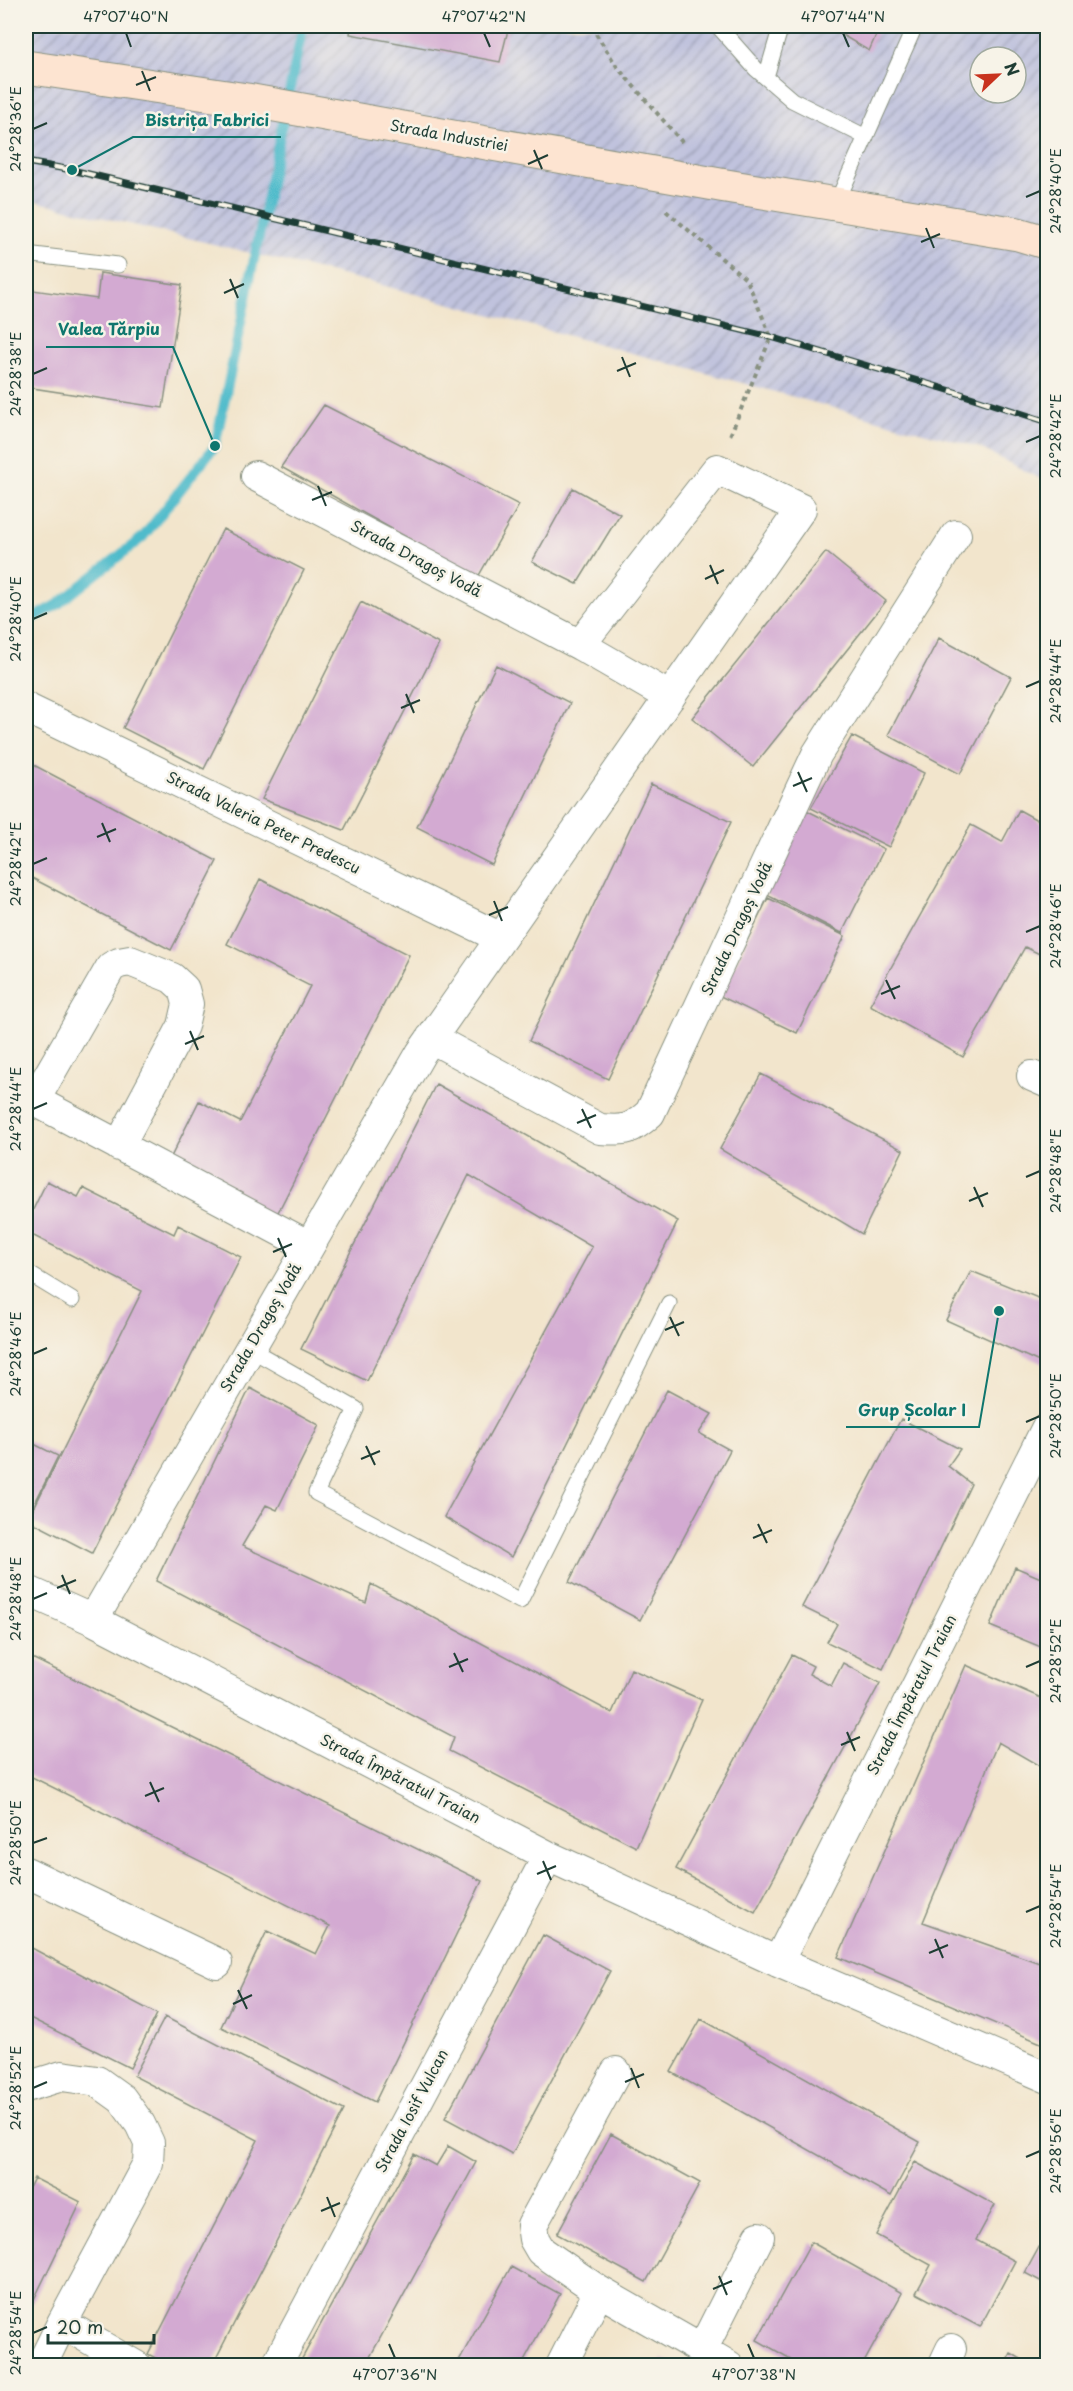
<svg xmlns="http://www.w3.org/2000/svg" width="1073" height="2391" font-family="'Playpen Sans',sans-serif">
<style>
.industrial{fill:url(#industrial-furrows);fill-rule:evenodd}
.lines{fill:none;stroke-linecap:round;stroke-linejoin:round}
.stream{stroke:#4fbbcb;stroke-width:10}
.building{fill:#d3aad2}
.lane-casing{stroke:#889180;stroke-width:17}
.street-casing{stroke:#889180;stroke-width:32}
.secondary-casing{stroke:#889180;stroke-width:35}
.path{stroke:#889180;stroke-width:4;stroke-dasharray:4.5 4.5;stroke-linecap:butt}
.lane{stroke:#fff;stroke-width:15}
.street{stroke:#fff;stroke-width:30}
.secondary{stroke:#fde4d1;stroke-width:33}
.rail-casing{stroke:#1f3d34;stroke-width:7}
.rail{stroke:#f7f3e8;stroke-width:4.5;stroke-dasharray:14;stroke-linecap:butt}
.ticks{fill:none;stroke:#1f3d34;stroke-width:2}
.labels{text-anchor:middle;stroke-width:5;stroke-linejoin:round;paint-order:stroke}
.street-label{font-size:15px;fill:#1f3d34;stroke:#f7f3e8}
.leader{fill:none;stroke:#0f766e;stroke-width:2}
.callout-dot{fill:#0f766e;stroke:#f7f3e8;stroke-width:2}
.callout-label{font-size:16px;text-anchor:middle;font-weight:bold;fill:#0f766e;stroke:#f7f3e8;stroke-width:5;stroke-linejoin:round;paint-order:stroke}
.neatline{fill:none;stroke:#1f3d34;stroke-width:2}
.ticks-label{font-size:15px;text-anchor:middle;fill:#1f3d34}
</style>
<defs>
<pattern id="industrial-furrows" width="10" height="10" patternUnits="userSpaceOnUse" patternTransform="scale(1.5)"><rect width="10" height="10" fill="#c0c2dd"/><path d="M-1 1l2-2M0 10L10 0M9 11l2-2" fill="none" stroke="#9b9fb4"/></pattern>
</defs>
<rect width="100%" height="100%" fill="#f7f3e8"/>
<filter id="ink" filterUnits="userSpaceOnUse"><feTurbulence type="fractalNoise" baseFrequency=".0167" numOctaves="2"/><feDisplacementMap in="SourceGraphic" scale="12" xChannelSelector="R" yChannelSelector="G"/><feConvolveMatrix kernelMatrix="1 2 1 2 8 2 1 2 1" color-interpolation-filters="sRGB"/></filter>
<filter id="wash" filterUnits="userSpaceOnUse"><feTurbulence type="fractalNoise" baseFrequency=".008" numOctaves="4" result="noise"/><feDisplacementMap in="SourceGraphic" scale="24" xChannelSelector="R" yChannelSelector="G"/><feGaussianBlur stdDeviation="1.35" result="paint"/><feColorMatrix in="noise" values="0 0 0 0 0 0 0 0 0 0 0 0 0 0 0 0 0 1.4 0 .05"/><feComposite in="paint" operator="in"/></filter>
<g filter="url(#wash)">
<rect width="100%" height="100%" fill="#f2e5cc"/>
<path class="industrial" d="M26 26H1047V482L978 447 374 283 26 199ZM980 57H1016V93H980Z"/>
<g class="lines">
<path class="stream" d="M26 622 57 605 143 537 215 446 303 26"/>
</g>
<g id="blocks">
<path class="building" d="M351 26H509L500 62 350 34Z
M827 26H880L869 51Z
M100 273 182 285 163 408 26 387V289L97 299Z
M324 405 519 505 478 577 281 467Z
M573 488 620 514 577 584 532 562Z
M223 529 304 570 204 769 123 728Z
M826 552 886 601 753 767 692 718Z
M361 602 439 644 344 830 262 799Z
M939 638 1011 677 960 774 888 735Z
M496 665 570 703 492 865 417 827Z
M852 736 924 773 889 847 811 808Z
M26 761 217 861 171 950 26 875Z
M651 784 731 822 608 1079 529 1041Z
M806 810 884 849 842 933 765 894Z
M1019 810 1048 826V958L1025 947 963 1057 870 1005 971 825 1002 842Z
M260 879 409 955 273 1222 166 1167 199 1101 240 1122 310 986 227 944Z
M768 898 845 936 797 1033 720 996Z
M761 1074 903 1150 862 1234 720 1149Z
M436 1084 678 1221 511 1557 444 1517 592 1247 469 1175 367 1381 301 1349Z
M47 1181 78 1197 83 1188 174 1234 178 1225 241 1257 92 1553 28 1520 142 1291 26 1232V1224Z
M971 1271 1048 1302V1366L946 1320Z
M250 1388 319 1425 277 1510 266 1505 242 1546 366 1603 371 1584 612 1713 631 1669 702 1700 636 1847 449 1751 454 1737 156 1581Z
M667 1390 712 1414 699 1433 730 1450 640 1620 569 1582Z
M901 1419 960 1449 948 1466 971 1484 883 1669 827 1642 837 1624 802 1607Z
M26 1440 58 1456 26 1521Z
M1015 1567 1048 1581V1650L990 1626Z
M26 1655 482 1881 375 2102 221 2027 267 1931 316 1954 330 1926 26 1774Z
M792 1655 813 1666 809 1674 831 1686 843 1663 880 1683 755 1912 676 1869Z
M966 1665 1048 1701V1771L998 1742 923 1922 1048 1966V2046L838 1957Z
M543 1935 610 1971 512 2154 445 2118Z
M26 1945 157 2014 130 2068 26 2016Z
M165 2017 344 2110 212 2366H170L148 2354 258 2140 134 2076Z
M701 2019 920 2142 891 2196 671 2072Z
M611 2134 700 2183 646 2282 557 2234Z
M448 2146 476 2162 365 2366H298L414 2154 436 2166Z
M915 2162 995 2205 976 2240 1015 2261 980 2327 916 2293 931 2265 876 2235Z
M34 2178 81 2202 26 2316V2194Z
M1048 2231V2285L1025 2273Z
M811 2242 902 2293 862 2366H803L757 2340Z
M511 2267 560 2294 521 2366H456Z
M1011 2353 1033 2366H1004Z
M662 2359 674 2366H659Z"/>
</g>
</g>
<g filter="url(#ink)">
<use href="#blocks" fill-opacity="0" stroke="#889180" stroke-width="1.5"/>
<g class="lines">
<defs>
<path id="lane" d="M718 26 756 69 792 100 866 137
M766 77 781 26
M836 204 915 26
M26 254 118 265
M26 1272 72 1300
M250 1349 356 1409 316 1493 520 1601 669 1303"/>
<path id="street" d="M256 476 580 645 670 697
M26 708 501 938
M431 1038 600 1129C626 1131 631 1130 650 1113L817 754 956 535
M1032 1076 1048 1083
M26 1096 309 1246
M34 1101 111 967 119 963 130 961 172 978 184 989 188 1004 183 1026 119 1146
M26 1590 93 1620 548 1856 778 1962 1048 2078
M93 1620 421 1053 801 509 717 469 580 645
M26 1872 217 1963
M778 1962 1046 1429
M616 2072 532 2225 534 2239 541 2251 599 2291 702 2350
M26 2087 62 2076 97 2081 122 2099 140 2124 149 2143 148 2163 62 2323
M41 2366 62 2323 136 2366
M276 2366 548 1856
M561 2366 599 2291
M729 2366 702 2350 759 2237
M943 2366 951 2349"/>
<path id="secondary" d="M26 67 247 100 720 185 1018 234 1048 243"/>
</defs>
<use href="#lane" class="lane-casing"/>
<use href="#street" class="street-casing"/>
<use href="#secondary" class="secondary-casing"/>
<path class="path" d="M591 26 618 68 682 142
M666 211 747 280 771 337 729 438"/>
<use href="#lane" class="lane"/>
<use href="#street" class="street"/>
<use href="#secondary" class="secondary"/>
<defs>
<path id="rail" d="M26 162 72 170 771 337 955 392 1048 422"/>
</defs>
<use href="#rail" class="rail-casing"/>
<use href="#rail" class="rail"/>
</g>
</g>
<path class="ticks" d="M126 33 131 47M484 33 490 47M843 33 849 47M142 71 150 91M136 85 156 77M33 129 47 123M534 150 542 169M528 164 548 155M1026 197 1040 191M926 228 934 248M921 242 940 234M230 279 238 298M224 293 244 284M622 357 630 377M617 371 636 363M33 374 47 368M1026 442 1040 436M318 486 326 506M312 500 332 492M710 565 718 584M705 579 724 570M33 619 47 613M1026 687 1040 681M406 694 414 713M401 708 420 700M798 772 807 792M793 786 812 778M102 823 110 842M97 837 116 829M33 864 47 858M494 901 502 921M489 915 508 907M1026 932 1040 926M886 980 895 999M881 994 900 986M190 1031 198 1050M185 1044 204 1036M33 1109 47 1103M582 1109 591 1128M577 1123 596 1115M1026 1177 1040 1171M974 1187 983 1207M969 1201 988 1193M278 1238 286 1257M273 1252 292 1244M670 1317 679 1336M665 1330 684 1322M33 1354 47 1348M1026 1422 1040 1416M366 1446 375 1465M361 1459 380 1451M758 1524 767 1543M753 1538 772 1530M62 1575 70 1594M57 1588 76 1580M33 1599 47 1593M454 1653 463 1672M449 1667 468 1659M1026 1667 1040 1661M847 1732 855 1751M841 1745 860 1737M150 1782 159 1802M145 1796 164 1788M33 1843 47 1838M543 1861 551 1880M537 1874 556 1866M1026 1912 1040 1906M935 1939 943 1958M929 1953 948 1945M238 1990 247 2009M233 2004 252 1995M631 2068 639 2088M625 2082 644 2074M33 2088 47 2082M1026 2157 1040 2151M327 2197 335 2217M321 2211 340 2203M719 2276 727 2295M713 2289 732 2281M33 2333 47 2327M389 2344 395 2358M748 2344 754 2358"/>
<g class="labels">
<g class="street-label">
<text transform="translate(449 136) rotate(10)" y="5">Strada Industriei</text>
<text transform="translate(416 559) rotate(28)" y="5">Strada Dragoș Vodă</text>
<text transform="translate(263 823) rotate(26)" y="5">Strada Valeria Peter Predescu</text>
<text transform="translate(737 929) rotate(-65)" y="5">Strada Dragoș Vodă</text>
<text transform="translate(261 1328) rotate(-60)" y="5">Strada Dragoș Vodă</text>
<text transform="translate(912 1695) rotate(-63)" y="5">Strada Împăratul Traian</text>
<text transform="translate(400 1779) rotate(27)" y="5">Strada Împăratul Traian</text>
<text transform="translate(412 2111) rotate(-62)" y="5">Strada Iosif Vulcan</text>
</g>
</g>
<path class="leader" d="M72 170L133 137H281M215 446L173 347H46M999 1311L979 1427H846"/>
<g class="callout-dot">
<circle cx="72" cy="170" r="6"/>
<circle cx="215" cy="446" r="6"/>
<circle cx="999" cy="1311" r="6"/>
</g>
<g class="callout-label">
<text x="207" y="126">Bistrița Fabrici</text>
<text x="109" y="335">Valea Tărpiu</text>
<text x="912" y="1416">Grup Școlar I</text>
</g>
<rect width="1073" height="2391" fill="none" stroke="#f7f3e8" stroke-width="66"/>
<g transform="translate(998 75) rotate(67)"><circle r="28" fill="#f7f3e8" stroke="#a1aaa0" stroke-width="1.5"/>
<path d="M0-4.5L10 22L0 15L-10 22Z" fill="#c8321e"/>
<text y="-9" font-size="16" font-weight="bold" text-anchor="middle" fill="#1f3d34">N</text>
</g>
<path d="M48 2334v9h106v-9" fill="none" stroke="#1f3d34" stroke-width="3"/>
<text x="57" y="2334" font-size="18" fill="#1f3d34" stroke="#f7f3e8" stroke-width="4.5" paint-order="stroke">20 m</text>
<rect x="33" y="33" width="1007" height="2325" class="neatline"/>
<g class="ticks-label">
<text x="126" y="22">47°07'40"N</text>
<text x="484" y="22">47°07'42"N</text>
<text x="843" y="22">47°07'44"N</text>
<text transform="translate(16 129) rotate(-90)" y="5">24°28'36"E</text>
<text transform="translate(1056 191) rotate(-90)" y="5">24°28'40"E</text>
<text transform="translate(16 374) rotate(-90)" y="5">24°28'38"E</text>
<text transform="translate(1056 436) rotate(-90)" y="5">24°28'42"E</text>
<text transform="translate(16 619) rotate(-90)" y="5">24°28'40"E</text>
<text transform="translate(1056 681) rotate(-90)" y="5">24°28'44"E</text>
<text transform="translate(16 864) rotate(-90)" y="5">24°28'42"E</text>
<text transform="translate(1056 926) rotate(-90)" y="5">24°28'46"E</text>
<text transform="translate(16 1109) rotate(-90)" y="5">24°28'44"E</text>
<text transform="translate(1056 1171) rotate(-90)" y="5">24°28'48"E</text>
<text transform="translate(16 1354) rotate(-90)" y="5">24°28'46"E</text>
<text transform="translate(1056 1416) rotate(-90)" y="5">24°28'50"E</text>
<text transform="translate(16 1599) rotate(-90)" y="5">24°28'48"E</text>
<text transform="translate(1056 1661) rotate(-90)" y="5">24°28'52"E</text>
<text transform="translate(16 1843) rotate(-90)" y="5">24°28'50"E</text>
<text transform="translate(1056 1906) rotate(-90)" y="5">24°28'54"E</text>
<text transform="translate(16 2088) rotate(-90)" y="5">24°28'52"E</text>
<text transform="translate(1056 2151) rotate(-90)" y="5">24°28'56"E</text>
<text transform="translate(16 2333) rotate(-90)" y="5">24°28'54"E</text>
<text x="395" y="2380">47°07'36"N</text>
<text x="754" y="2380">47°07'38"N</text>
</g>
</svg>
